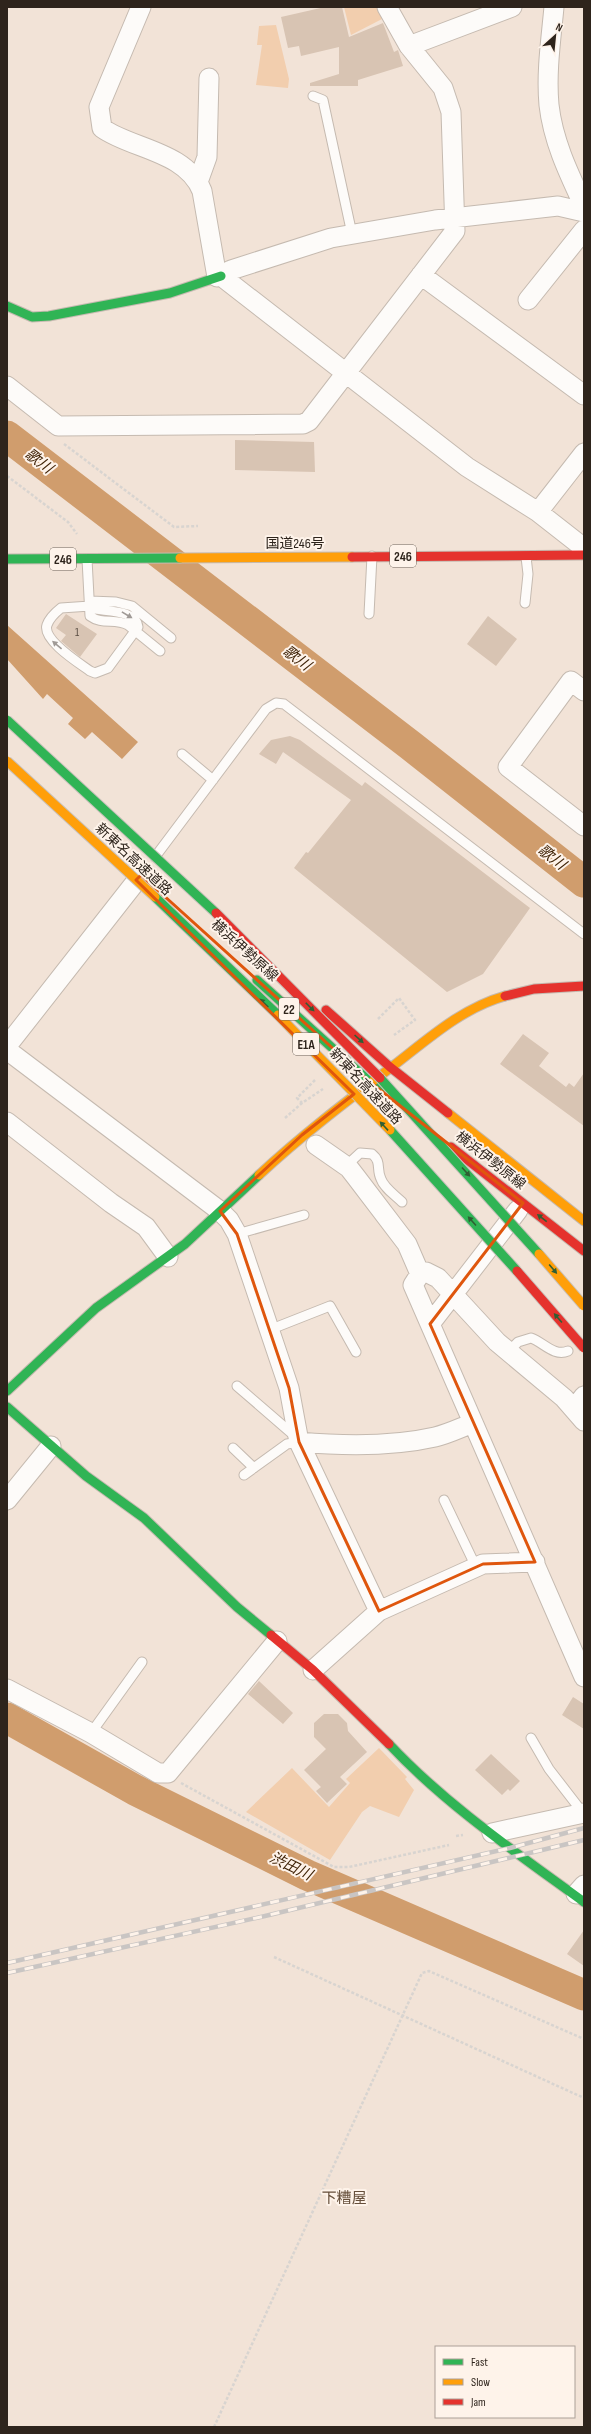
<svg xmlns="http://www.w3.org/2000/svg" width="591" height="2434" font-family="'Sofia Sans Condensed','Noto Sans JP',sans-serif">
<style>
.green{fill:#f2ceae}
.water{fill:#d09d6d}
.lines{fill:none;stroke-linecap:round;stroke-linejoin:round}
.river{stroke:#d09d6d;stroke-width:31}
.building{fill:#d8c4b3}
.lane-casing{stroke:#c5bab0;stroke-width:11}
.street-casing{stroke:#c5bab0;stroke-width:21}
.fast-casing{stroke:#c5bab0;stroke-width:11}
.slow-casing{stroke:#c5bab0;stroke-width:11}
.jam-casing{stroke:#c5bab0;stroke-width:11}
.path{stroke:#d8d4d0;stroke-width:2.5;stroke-dasharray:3 2;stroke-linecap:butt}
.lane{stroke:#fdfbf9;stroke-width:9}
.street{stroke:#fdfbf9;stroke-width:19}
.fast{stroke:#30b455;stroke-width:9}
.slow{stroke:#ff9f0a;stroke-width:9}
.jam{stroke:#e5322d;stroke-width:9}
.rail-casing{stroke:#c9c5c3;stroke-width:4.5}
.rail{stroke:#fef3ea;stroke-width:3;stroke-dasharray:9;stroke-linecap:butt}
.fast-bridge-casing{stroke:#c8c1bb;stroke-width:11;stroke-linecap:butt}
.slow-bridge-casing{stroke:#c8c1bb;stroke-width:11;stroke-linecap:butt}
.jam-bridge-casing{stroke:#c8c1bb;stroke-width:11;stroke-linecap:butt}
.fast-bridge{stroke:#30b455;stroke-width:9}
.slow-bridge{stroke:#ff9f0a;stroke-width:9}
.jam-bridge{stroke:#e5322d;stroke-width:9}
.oneway{fill:#a09a96}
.oneway2{fill:#2f5e33}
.marked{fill:none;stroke:#df560d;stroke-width:3;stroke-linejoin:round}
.labels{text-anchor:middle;stroke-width:4;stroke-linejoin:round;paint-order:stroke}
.number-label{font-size:12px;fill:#584c42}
.shield{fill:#fef3ea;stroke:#6c625a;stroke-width:1}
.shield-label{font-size:13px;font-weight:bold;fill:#2e241c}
.street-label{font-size:14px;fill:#2e241c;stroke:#fef3ea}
.water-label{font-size:15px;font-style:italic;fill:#402408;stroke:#fef3ea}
.neighbourhood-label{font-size:15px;fill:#664f3b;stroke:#fef3ea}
</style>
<rect width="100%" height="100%" fill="#f2e3d7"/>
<path class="green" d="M344 7H378L382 19 351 35Z
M276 25 289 79 288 88 256 85 262 45H257L259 26Z
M379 1748 407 1777 405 1779 414 1790 399 1817 370 1806 362 1812 330 1860 246 1812 292 1768 329 1807 350 1783 346 1779Z"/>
<path class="water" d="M7 625 138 742 122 759 92 732 85 739 68 724 73 718 47 694 43 699 7 659Z"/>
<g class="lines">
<path class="river" d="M7 436 410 745 584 882
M7 1718 135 1790 307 1875 584 1995"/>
</g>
<path class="building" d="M325 7H342L349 37 383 23 394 52 398 50 403 66 358 80V86H310V83L339 74V47L301 56 299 46 288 48 281 17Z
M235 440 314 442 315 472 235 470Z
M66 614 97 634 80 657 61 641 66 635 56 628Z
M488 616 517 639 496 666 467 644Z
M290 736 300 740 362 786 365 782 530 908 483 974 447 992 294 868 306 852 308 853 351 800 283 752 276 764 259 754 271 740Z
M523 1034 549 1053 539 1066 566 1087 569 1083 574 1087 584 1073V1126L500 1064Z
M259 1681 293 1713 283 1724 248 1694Z
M573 1697 584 1704V1729L562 1715Z
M324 1714H338L347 1723 348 1731 367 1752 340 1777 347 1784 327 1803 316 1791 321 1787 304 1770 326 1749 314 1737V1723Z
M491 1754 520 1781 510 1791 508 1789 502 1795 475 1770Z
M584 1930V1966L567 1954Z"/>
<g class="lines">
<defs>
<path id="lane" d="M313 96 323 100 352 234
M87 559 90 616C102 625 115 618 128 625L160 651
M90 601 116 602 132 606 171 638
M525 603 528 574 526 557
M90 606 61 608C56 612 49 619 47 625 42 640 79 663 90 671L95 673 108 668 138 627C136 609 104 612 90 608
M369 614 372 556
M182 754 213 780
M155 857 266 709 276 703 284 704 584 934
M346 1166 360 1153 372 1154C382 1162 376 1169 381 1179 384 1188 395 1195 402 1202
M237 1234 304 1215
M269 1330 330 1306 356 1352
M508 1352 518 1342 531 1338C543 1342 554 1357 568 1351
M237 1386 296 1437
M233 1448 254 1468
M244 1475 287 1444 299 1442
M444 1500 476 1567
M91 1733 142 1662
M531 1738 549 1769 583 1813"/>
<path id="street" d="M141 7 99 107 102 128C131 149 186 151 202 191L217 277
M554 7C551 39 546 73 549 105 553 141 569 174 584 206
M409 46 512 7
M198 182 207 157 209 78
M584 212 558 206 435 220 331 238 231 270 221 276 467 467 538 512 584 548
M421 275 584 395
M528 300 584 230
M7 386 58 426 303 424 309 421 455 231 451 112 443 88 409 46 387 7
M538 512 584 453
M584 691 571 681 508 767 584 826
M7 1046 141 875
M7 1050 220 1211 229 1220 237 1234 289 1388 299 1442 379 1611
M7 1122 111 1203 146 1227 168 1257
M316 1145 349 1168 356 1177 407 1244 420 1274 413 1285 584 1677
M420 1274 426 1272 438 1278 497 1342 564 1398 584 1421
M430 1324 518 1210
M574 1409 584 1396
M299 1442C344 1446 391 1447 435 1437 448 1434 460 1428 473 1423
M7 1500 51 1446
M313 1670 379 1611 483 1564 535 1562
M7 1689 91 1733 158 1773H168L277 1641
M492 1833 584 1813
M576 1894 584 1885"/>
<path id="fast" d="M7 306 32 317 49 316 170 293 221 276
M7 559 180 558
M257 980 380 1091
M7 1391 96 1308 185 1244 259 1175
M7 1407 86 1476 144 1518 237 1607 271 1635
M389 1744C446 1805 517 1853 584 1902"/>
<path id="slow" d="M180 558 352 557
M448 1113 584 1221
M259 1175C302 1135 347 1101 393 1066 428 1039 462 1008 505 996"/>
<path id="jam" d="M352 557 584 555
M505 996 534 989 584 986
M326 1010 390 1067 448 1113
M451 1147 584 1251
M271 1635 313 1670 389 1744"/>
</defs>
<use href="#lane" class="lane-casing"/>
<use href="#street" class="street-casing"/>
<use href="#fast" class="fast-casing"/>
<use href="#slow" class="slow-casing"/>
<use href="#jam" class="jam-casing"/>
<path class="path" d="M64 444 174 527 198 526
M7 476 68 522 77 534
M378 1019 399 998 415 1020 394 1035
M315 1080 297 1098 302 1103 323 1089
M285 1118 302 1103
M181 1783 334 1867H349L449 1845
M456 1836 463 1835
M274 1957 584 2098
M214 2427 422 1973 429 1971 584 2039"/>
<use href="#lane" class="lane"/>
<use href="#street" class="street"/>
<use href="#fast" class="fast"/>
<use href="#slow" class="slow"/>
<use href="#jam" class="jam"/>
<defs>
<path id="rail" d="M7 1963 510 1848 584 1828
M7 1973 265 1916 584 1840"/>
</defs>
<use href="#rail" class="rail-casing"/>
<use href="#rail" class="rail"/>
<defs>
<path id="fast-bridge" d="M7 720 216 913
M155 897 278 1015
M380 1078 539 1254
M390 1130 517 1271"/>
<path id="slow-bridge" d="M7 761 155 897
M278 1015 390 1130
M539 1254 584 1306"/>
<path id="jam-bridge" d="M216 913 380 1078
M517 1271 584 1348"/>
</defs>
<use href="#fast-bridge" class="fast-bridge-casing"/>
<use href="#slow-bridge" class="slow-bridge-casing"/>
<use href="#jam-bridge" class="jam-bridge-casing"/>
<use href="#fast-bridge" class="fast-bridge"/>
<use href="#slow-bridge" class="slow-bridge"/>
<use href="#jam-bridge" class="jam-bridge"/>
</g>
<defs><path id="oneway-solid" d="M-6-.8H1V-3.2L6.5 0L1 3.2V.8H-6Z"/></defs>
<g class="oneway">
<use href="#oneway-solid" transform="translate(127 615) rotate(31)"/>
<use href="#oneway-solid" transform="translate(57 645) rotate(-140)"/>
</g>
<g class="oneway2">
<use href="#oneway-solid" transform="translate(264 1003) rotate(-136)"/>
<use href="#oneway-solid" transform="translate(310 1007) rotate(45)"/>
<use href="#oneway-solid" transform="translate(359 1039) rotate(42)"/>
<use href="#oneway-solid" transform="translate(384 1126) rotate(-133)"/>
<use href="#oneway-solid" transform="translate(466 1172) rotate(48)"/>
<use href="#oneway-solid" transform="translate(542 1218) rotate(-142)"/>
<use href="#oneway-solid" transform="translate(472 1221) rotate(-132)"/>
<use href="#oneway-solid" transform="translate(553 1269) rotate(50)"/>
<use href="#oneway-solid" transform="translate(558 1318) rotate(-131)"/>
</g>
<path class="marked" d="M141 875 370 1082 523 1203 430 1324 535 1562 483 1564 379 1611 299 1442 289 1388 237 1234 220 1211 302 1135 354 1094 136 880Z"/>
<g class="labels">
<g class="number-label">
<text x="77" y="636">1</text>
</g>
<g class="shield">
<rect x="390" y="545" width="26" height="22" rx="3"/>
<rect x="50" y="548" width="26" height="22" rx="3"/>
<rect x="279" y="998" width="20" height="22" rx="3"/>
<rect x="293" y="1033" width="26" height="22" rx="3"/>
</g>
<g class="shield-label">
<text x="403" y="561">246</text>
<text x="63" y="564">246</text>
<text x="289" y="1014">22</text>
<text x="306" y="1049">E1A</text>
</g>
<g class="street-label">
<text x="295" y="548">国道246号</text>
<text transform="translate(134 859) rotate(43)" y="5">新東名高速道路</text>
<text transform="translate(245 950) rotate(42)" y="5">横浜伊勢原線</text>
<text transform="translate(366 1086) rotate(47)" y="5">新東名高速道路</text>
<text transform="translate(491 1160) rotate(38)" y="5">横浜伊勢原線</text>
</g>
<g class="water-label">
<text transform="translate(39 461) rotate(37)" y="5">歌川</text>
<text transform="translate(297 658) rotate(37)" y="5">歌川</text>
<text transform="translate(552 857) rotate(38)" y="5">歌川</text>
<text transform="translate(291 1866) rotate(26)" y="5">渋田川</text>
</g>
<g class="neighbourhood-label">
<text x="344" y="2203">下糟屋</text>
</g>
</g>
<rect width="591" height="2434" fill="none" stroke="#2e241c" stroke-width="16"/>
<rect x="435" y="2346" width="140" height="72" fill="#fef3ea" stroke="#aba098"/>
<rect x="443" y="2359" width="20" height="6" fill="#30b455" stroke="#aba098"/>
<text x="471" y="2366" font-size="12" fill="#2e241c">Fast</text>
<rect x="443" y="2379" width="20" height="6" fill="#ff9f0a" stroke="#aba098"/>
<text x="471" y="2386" font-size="12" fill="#2e241c">Slow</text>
<rect x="443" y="2399" width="20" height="6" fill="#e5322d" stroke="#aba098"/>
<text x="471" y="2406" font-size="12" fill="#2e241c">Jam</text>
<g transform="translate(555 36) rotate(27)" stroke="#fef3ea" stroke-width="3" paint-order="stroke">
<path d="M0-3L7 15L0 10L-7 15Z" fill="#2e241c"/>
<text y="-6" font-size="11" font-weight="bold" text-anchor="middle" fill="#2e241c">N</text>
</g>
</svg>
